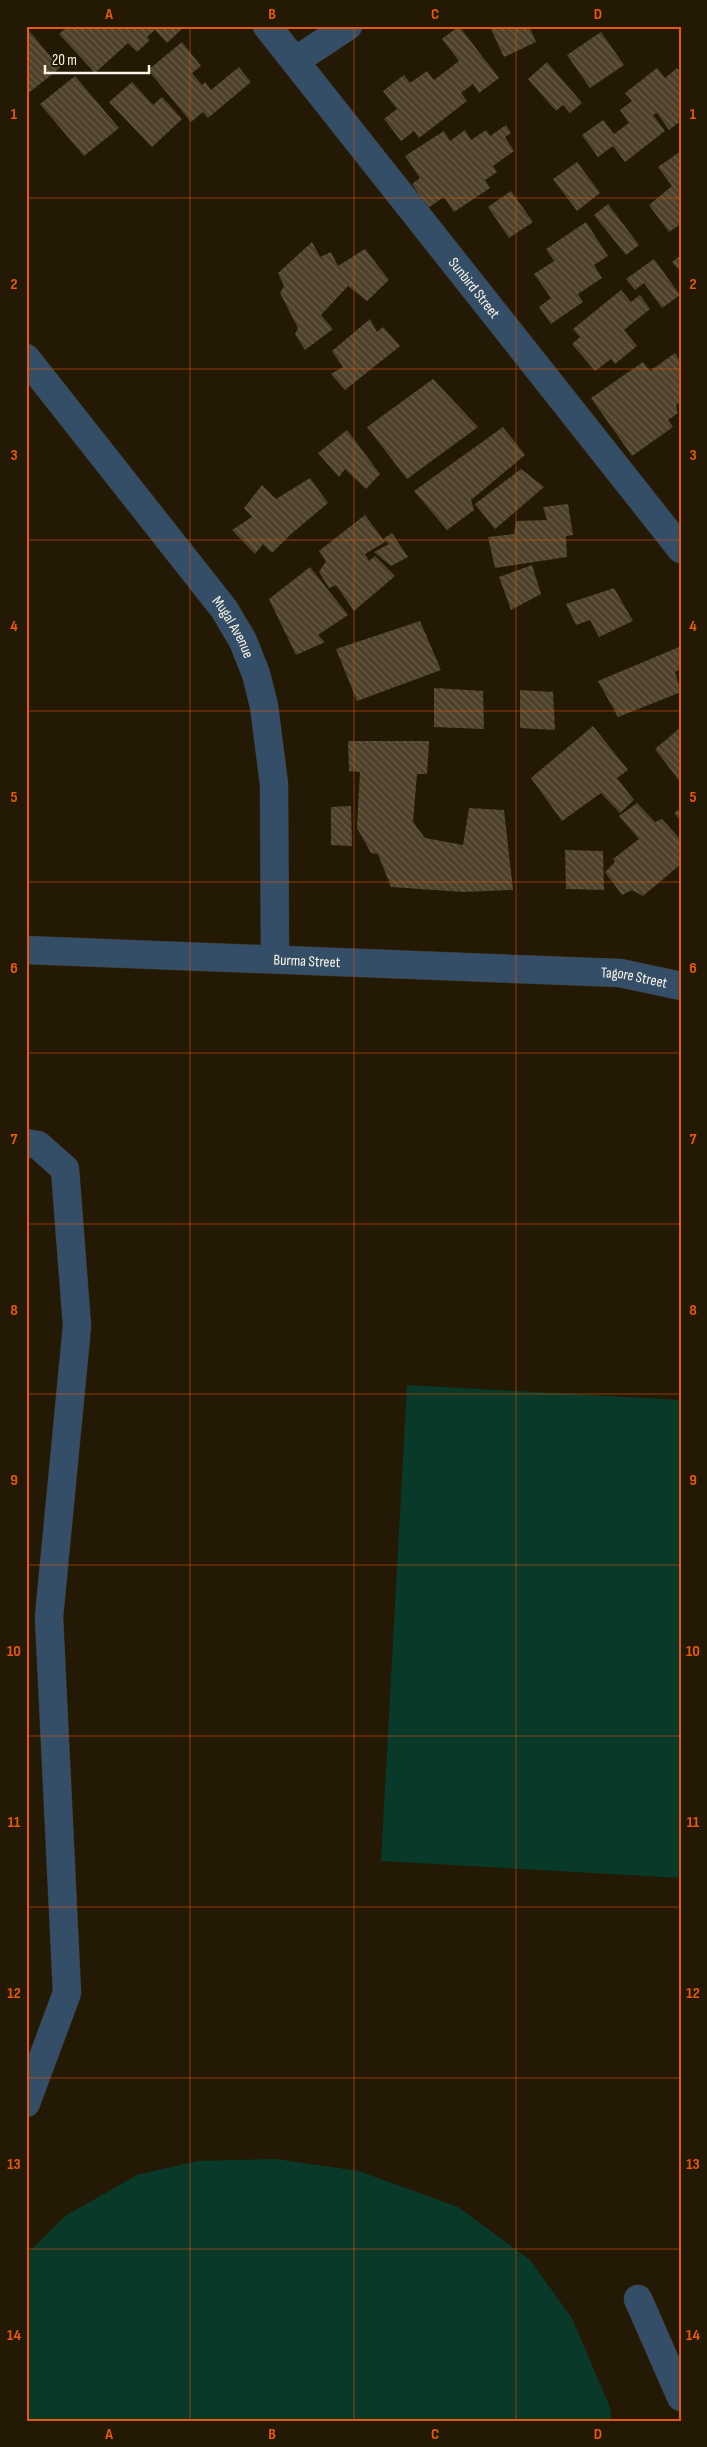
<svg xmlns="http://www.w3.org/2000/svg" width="707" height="2447" font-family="'Sofia Sans Condensed',sans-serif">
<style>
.green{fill:#093928}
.building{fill:url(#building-back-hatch)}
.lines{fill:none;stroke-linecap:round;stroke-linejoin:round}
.minor-casing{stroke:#3e331f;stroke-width:29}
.minor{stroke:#354e68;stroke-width:28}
.grid{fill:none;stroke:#e8590c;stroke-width:1;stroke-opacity:0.55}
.labels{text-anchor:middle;stroke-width:4;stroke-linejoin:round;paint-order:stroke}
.street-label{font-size:15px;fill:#fbf4e6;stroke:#241904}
.neatline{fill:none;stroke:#e8590c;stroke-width:2}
.grid-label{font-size:16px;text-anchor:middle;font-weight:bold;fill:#e8590c}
</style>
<defs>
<pattern id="building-back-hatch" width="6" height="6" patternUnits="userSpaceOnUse" patternTransform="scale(1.25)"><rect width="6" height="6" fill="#4d412a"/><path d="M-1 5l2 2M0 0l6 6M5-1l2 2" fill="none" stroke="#685d49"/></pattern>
</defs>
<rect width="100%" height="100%" fill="#241904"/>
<path class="green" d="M407 1385 681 1400V1878L381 1861Z
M276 2159 359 2171 458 2207 530 2260 572 2318 609 2405 612 2421H26V2255L65 2216 137 2175 197 2161Z"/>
<path class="building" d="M68 26H185L167 43 155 30 147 37 150 40 137 52 128 43 95 73 59 34Z
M459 26 499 78 479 93 473 84 461 93 467 101 419 138 414 131 401 141 384 119 397 109 383 91 404 75 410 83 427 71 434 80 459 61 442 39Z
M529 26 536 42 504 57 490 27Z
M26 27 60 68 26 95Z
M601 32 624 65 590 88 567 55Z
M182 42 201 66 192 73 202 85 205 82 211 90 239 67 251 82 208 118 203 112 191 122 148 70Z
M547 62 582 103 570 113 563 105 556 111 528 79Z
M657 68 665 78 677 68 681 73V121L669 130 657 113 653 115 665 131 625 162 613 146 598 157 582 135 603 120 614 134 629 123 620 110 632 101 625 93Z
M75 76 119 128 84 156 40 104Z
M132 82 153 105 162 97 182 119 152 147 109 102Z
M506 125 511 133 505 137 514 151 493 166 497 172 485 180 490 188 454 212 444 197 428 208 412 184 420 178 405 156 444 131 450 141 465 130 471 140 486 130 490 136Z
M681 151V224L669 232 649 205 672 186 658 167Z
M577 162 600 193 577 211 553 179Z
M511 191 533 222 509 238 488 207Z
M608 204 639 245 626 255 594 215Z
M586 222 608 256 594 265 602 278 578 294 583 302 551 324 539 307 551 298 534 274 554 261 546 249Z
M312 242 320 257 331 252 338 266 365 249 389 280 367 301 348 286 321 315 333 329 305 350 295 334 298 328 280 293 284 286 278 273Z
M681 255V272L672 262Z
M654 259 680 295 662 308 644 283 635 290 626 279Z
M621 290 631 302 640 295 650 309 624 330 637 346 615 364 611 359 595 371 572 344 580 337 573 329Z
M370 319 377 332 383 327 400 346 345 390 331 374 343 367 332 351Z
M675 353 681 362V402L676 405 678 413 668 420 673 427 632 456 591 398 643 362 650 371Z
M433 379 478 427 407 479 367 427Z
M503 427 525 455 471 500 474 510 447 530 414 491Z
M347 430 380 474 366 489 345 469 339 477 318 453Z
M521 469 544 487 495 529 475 504Z
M310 478 328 503 290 535 272 553 263 544 255 554 232 530 252 517 244 508 262 485 276 499Z
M568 504 573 535 566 536 567 557 495 568 488 537 514 534 516 521 547 520 543 507Z
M365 515 385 542 365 554 369 561 375 556 395 576 354 611 336 585 329 588 319 572 326 561 319 551Z
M392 533 408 557 391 566 374 552 389 544 383 539Z
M532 565 541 594 511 610 499 577Z
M310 567 348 615 318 635 325 642 296 655 269 599Z
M614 588 633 621 599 637 590 620 576 625 566 604Z
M420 621 441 670 357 701 336 649Z
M679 647 681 669 675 672 681 692 618 717 598 681Z
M434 688 483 691 484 729 434 727Z
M520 690 553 692 555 730 520 728Z
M593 726 628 770 617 778 634 800 620 813 601 793 562 821 531 778Z
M681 727V783L655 749Z
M348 741H429L427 774H417L413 822 425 838 463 845 469 808 504 810 513 890 463 892 391 887 378 854 371 853 357 828 360 772 349 771Z
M637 803 655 822 662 819 681 840V864L643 896 632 890 622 895 605 872 615 862 613 859 639 839 619 816Z
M351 806 352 846 331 845V807Z
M681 808V821L674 813Z
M565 850 603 851 604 890 566 889Z"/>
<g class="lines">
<defs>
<g id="minor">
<path id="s1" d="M267 26 681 549"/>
<path d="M295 61 348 26"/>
<path id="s2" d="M26 358 224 609 243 641 256 674 264 706 274 784 275 959"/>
<path id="s3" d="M26 950 620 973 681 986"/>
<path d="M26 1143 38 1145 65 1169 77 1326 49 1617 67 1993 26 2103"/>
<path d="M638 2299 681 2397"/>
</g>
</defs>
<use href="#minor" class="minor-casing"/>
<use href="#minor" class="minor"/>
</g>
<path class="grid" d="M190 26V2421M354 26V2421M516 26V2421M26 198H681M26 369H681M26 540H681M26 711H681M26 882H681M26 1053H681M26 1224H681M26 1394H681M26 1565H681M26 1736H681M26 1907H681M26 2078H681M26 2249H681"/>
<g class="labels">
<g class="street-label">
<text dy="5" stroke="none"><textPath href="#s1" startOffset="334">Sunbird Street</textPath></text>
<text dy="5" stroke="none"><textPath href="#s2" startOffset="340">Mugal Avenue</textPath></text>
<text dy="5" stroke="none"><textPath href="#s3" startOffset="281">Burma Street</textPath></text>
<text dy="5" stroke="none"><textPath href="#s3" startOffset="609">Tagore Street</textPath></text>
</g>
</g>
<rect width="707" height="2447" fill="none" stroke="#241904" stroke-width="55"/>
<path d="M45 65v8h104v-8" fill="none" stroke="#fbf4e6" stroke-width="2.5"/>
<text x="52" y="65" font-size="15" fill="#fbf4e6" stroke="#241904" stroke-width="4" paint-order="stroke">20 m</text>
<rect x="28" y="28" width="652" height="2392" class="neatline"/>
<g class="grid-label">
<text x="109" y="19">A</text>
<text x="272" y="19">B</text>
<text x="435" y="19">C</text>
<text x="598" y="19">D</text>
<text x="14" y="119">1</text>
<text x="693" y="119">1</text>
<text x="14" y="289">2</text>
<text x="693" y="289">2</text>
<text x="14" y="460">3</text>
<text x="693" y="460">3</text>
<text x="14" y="631">4</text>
<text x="693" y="631">4</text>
<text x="14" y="802">5</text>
<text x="693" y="802">5</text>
<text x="14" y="973">6</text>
<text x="693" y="973">6</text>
<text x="14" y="1144">7</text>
<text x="693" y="1144">7</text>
<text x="14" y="1315">8</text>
<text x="693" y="1315">8</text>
<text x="14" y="1485">9</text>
<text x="693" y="1485">9</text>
<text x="14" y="1656">10</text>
<text x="693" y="1656">10</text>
<text x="14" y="1827">11</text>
<text x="693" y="1827">11</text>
<text x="14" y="1998">12</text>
<text x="693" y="1998">12</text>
<text x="14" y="2169">13</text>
<text x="693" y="2169">13</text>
<text x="14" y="2340">14</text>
<text x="693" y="2340">14</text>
<text x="109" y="2439">A</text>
<text x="272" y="2439">B</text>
<text x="435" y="2439">C</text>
<text x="598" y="2439">D</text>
</g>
</svg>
